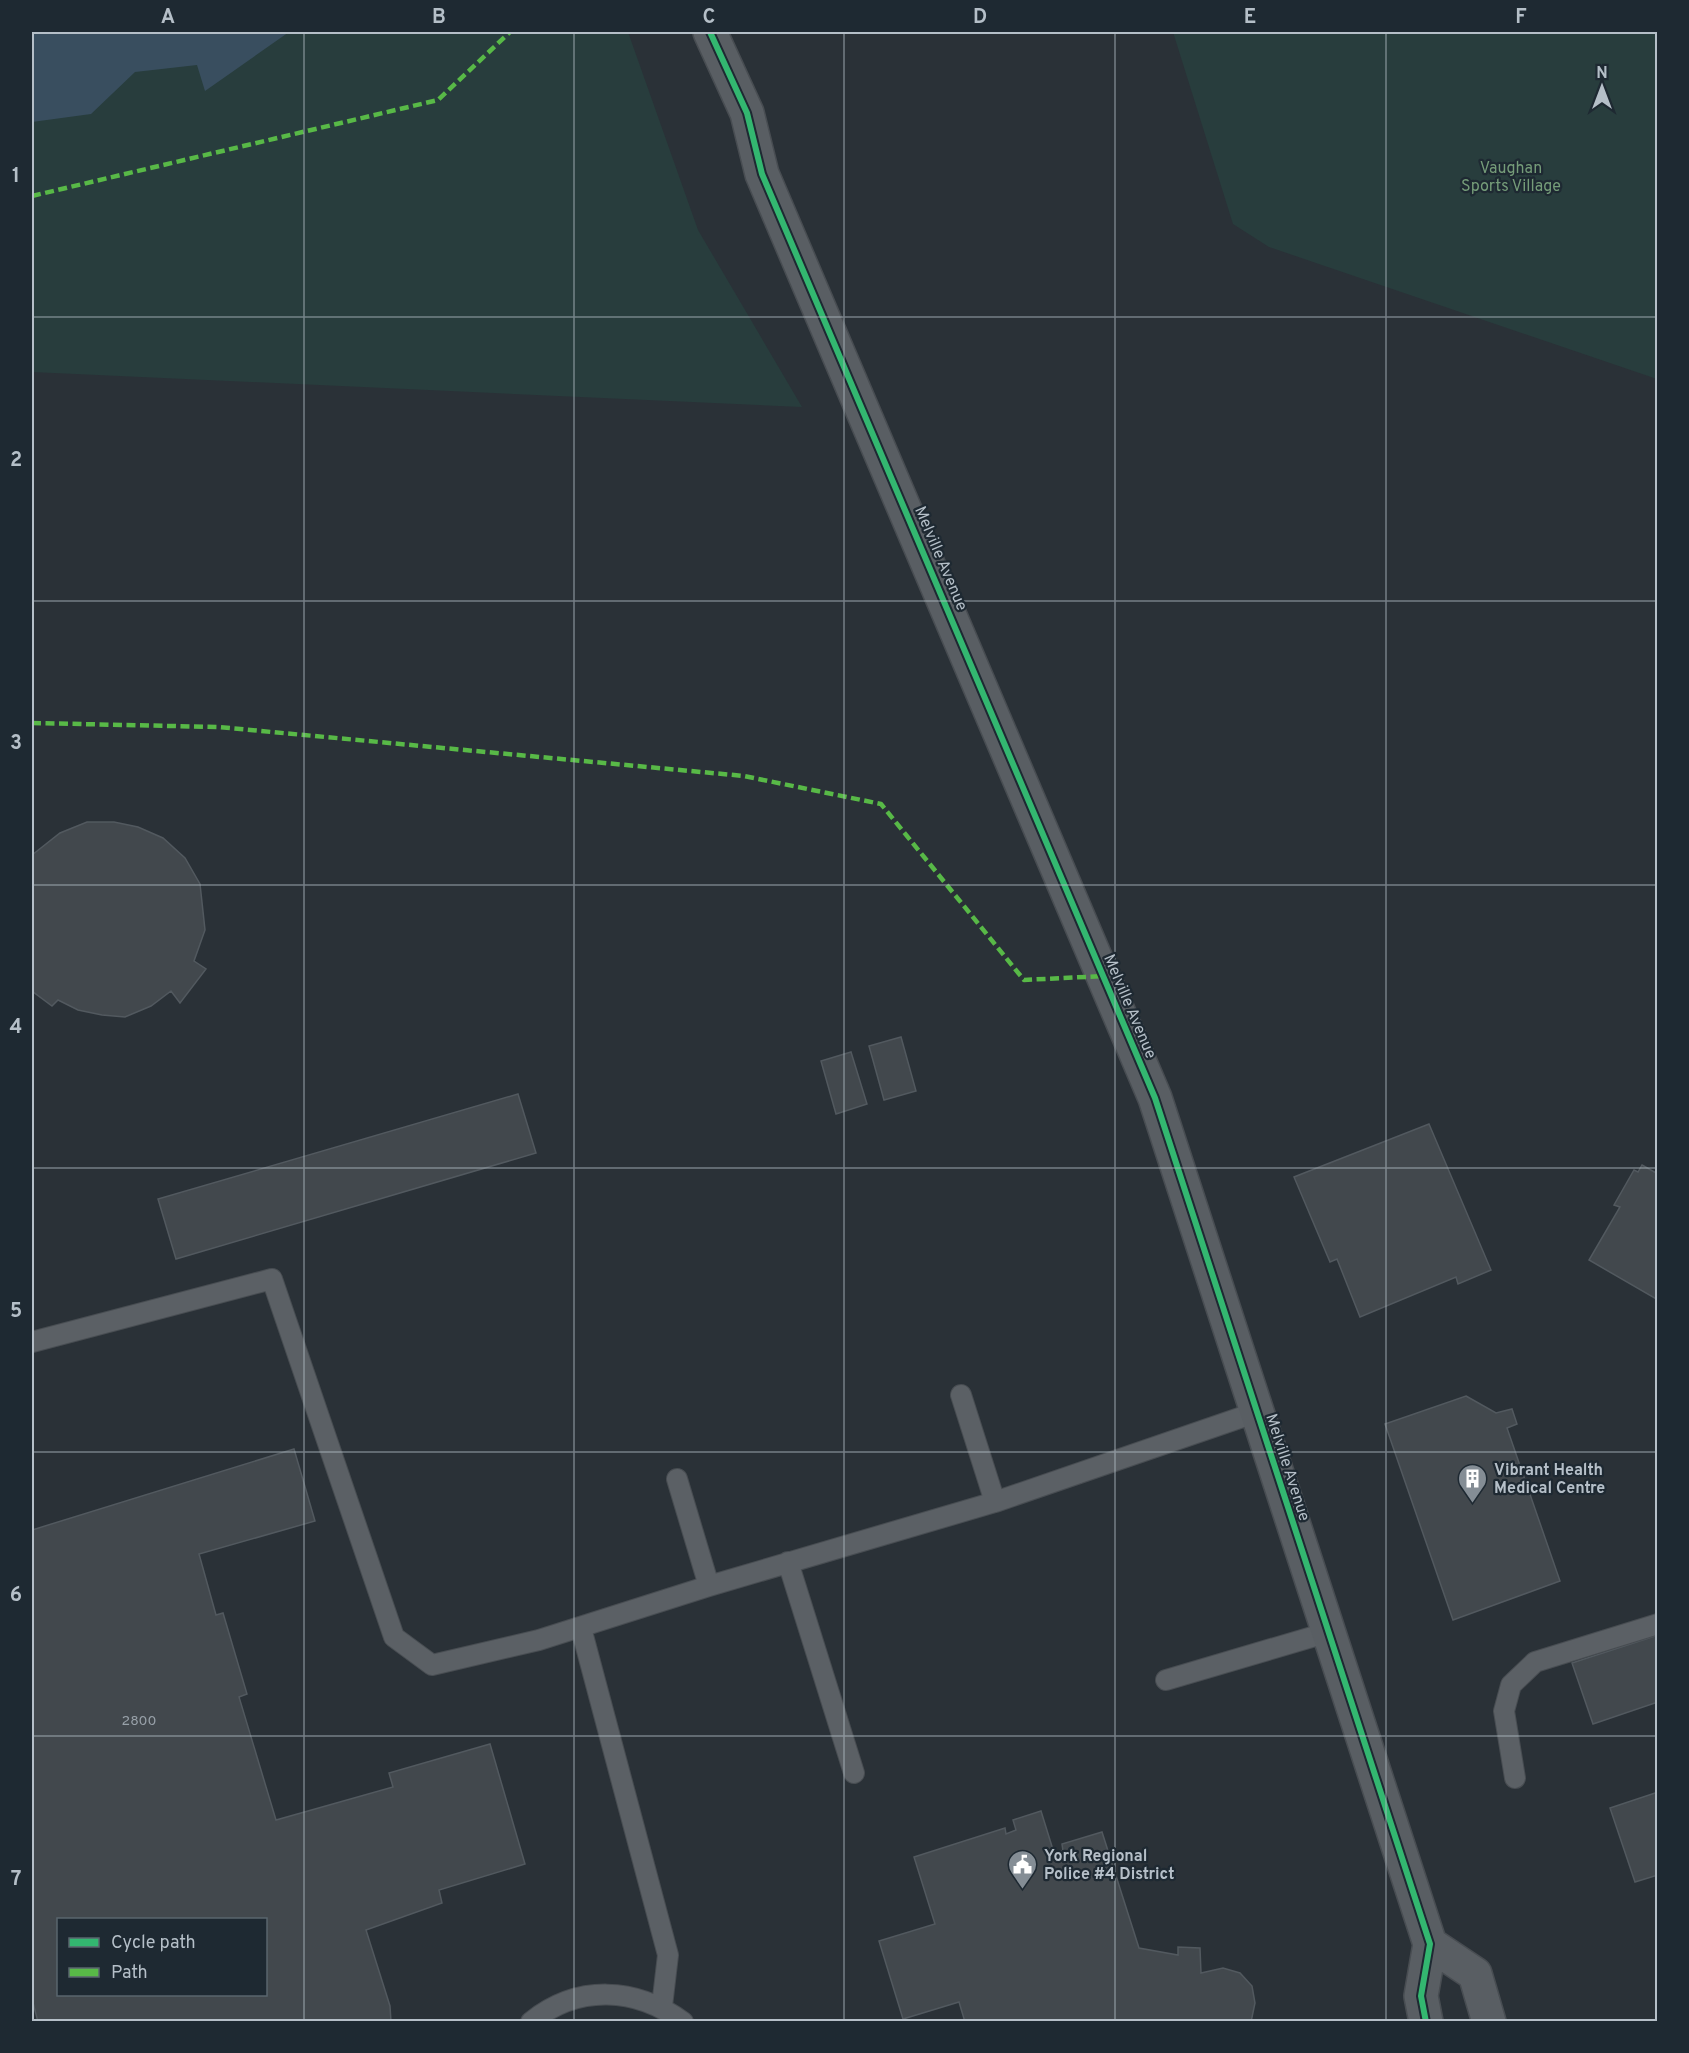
<svg xmlns="http://www.w3.org/2000/svg" width="1689" height="2053" font-family="Overpass,sans-serif">
<style>
.green{fill:#283d3d}
.water{fill:#394e5f}
.building{fill:#42484d;stroke:#52595f;stroke-width:1.5;fill-rule:evenodd}
.lines{fill:none;stroke-linecap:round;stroke-linejoin:round}
.lane-casing{stroke:#484d52;stroke-width:22}
.secondary-casing{stroke:#484d52;stroke-width:36}
.lane{stroke:#5b6065;stroke-width:20}
.secondary{stroke:#595e63;stroke-width:33}
.quiet{stroke:#58b947;stroke-width:4.5;stroke-dasharray:9 4.5;stroke-linecap:butt}
.cycleway-casing{stroke:#1e2932;stroke-width:10}
.cycleway{stroke:#33b770;stroke-width:6}
.grid{fill:none;stroke:#b5bfc8;stroke-width:1.5;stroke-opacity:0.55}
.labels{text-anchor:middle;stroke-width:4.5;stroke-linejoin:round;paint-order:stroke}
.number-label{font-size:14px;fill:#98a1a9}
.park-label{font-size:16px;fill:#759c79;stroke:#1e2932}
.street-label{font-size:16px;fill:#b5bfc8;stroke:#1e2932}
.poi-label{font-size:16px;font-weight:bold;fill:#b5bfc8;stroke:#1e2932;text-anchor:start}
.neatline{fill:none;stroke:#b5bfc8;stroke-width:2}
.grid-label{font-size:20px;text-anchor:middle;font-weight:bold;fill:#b5bfc8}
</style>
<rect width="100%" height="100%" fill="#2a3137"/>
<path class="green" d="M32 32H628L698 230 802 407 32 372Z
M1173 32H1657V379L1269 247 1233 224Z"/>
<path class="water" d="M32 32H289L205 91 197 65 135 72 91 114 32 122Z"/>
<path class="building" d="M87 822H114L138 827 163 838 185 858 200 884 205 930 194 961 206 969 180 1003 171 991 151 1006 125 1017 102 1015 78 1010 58 1000 52 1006 32 991V855L60 833Z
M901 1037 916 1091 884 1100 869 1046Z
M851 1052 867 1104 836 1114 821 1061Z
M518 1094 536 1153 176 1259 158 1199Z
M1429 1124 1491 1270 1458 1284 1456 1277 1360 1317 1337 1259 1330 1262 1294 1177Z
M1642 1165 1658 1174V1300L1589 1260 1620 1207 1614 1205 1634 1170 1638 1172Z
M1466 1396 1496 1413 1512 1409 1517 1424 1507 1428 1560 1581 1453 1620 1385 1424Z
M294 1449 315 1521 199 1554 216 1615 223 1613 247 1694 239 1697 276 1820 393 1787 389 1773 490 1744 525 1864 439 1890 442 1903 366 1930 390 2006 391 2022H38L32 1999V1530ZM58 1920H266V1994H58Z
M1658 1635V1702L1593 1724 1572 1663Z
M1658 1792V1875L1635 1882 1610 1808Z
M1041 1811 1054 1853 1063 1851 1062 1844 1102 1832 1139 1948 1178 1955V1947L1200 1948 1201 1973 1223 1968 1240 1973 1252 1986 1255 2003 1251 2022H965L959 2002 903 2019 879 1941 935 1924 914 1857 1005 1828 1006 1834 1016 1830 1013 1820Z"/>
<g class="lines">
<defs>
<path id="lane" d="M32 1342 272 1279 394 1637 432 1665 539 1640 709 1586 995 1502 1257 1412
M961 1395 995 1502
M677 1479 709 1586
M788 1562 854 1773
M581 1628 668 1955 662 2006
M1166 1680 1329 1632
M1515 1778 1504 1711 1511 1685 1535 1662 1658 1624
M531 2022C578 1984 636 1987 683 2022"/>
<path id="secondary" d="M710 32 747 113 762 174 1155 1098 1430 1944 1421 1996 1426 2022
M1430 1944 1475 1974 1489 2022"/>
</defs>
<use href="#lane" class="lane-casing"/>
<use href="#secondary" class="secondary-casing"/>
<use href="#lane" class="lane"/>
<use href="#secondary" class="secondary"/>
<path class="quiet" d="M32 196 438 100 510 32
M32 723 218 727 744 776 881 804 1024 980 1104 976"/>
<defs>
<path id="cycleway" d="M710 32 747 113 762 174 1155 1098 1430 1944 1421 1996 1426 2022"/>
</defs>
<use href="#cycleway" class="cycleway-casing"/>
<use href="#cycleway" class="cycleway"/>
</g>
<path class="grid" d="M304 32V2022M574 32V2022M844 32V2022M1115 32V2022M1386 32V2022M32 317H1658M32 601H1658M32 885H1658M32 1168H1658M32 1452H1658M32 1736H1658"/>
<defs>
<symbol id="building-pin" viewBox="-11 -11 22 30"><path d="M0 17L-7.5 6A9.5 9.5 0 1 1 7.5 6Z" fill="#848d95" stroke="#1e2932"/><path d="M-4-6H4V6H1V3H-1V6H-4ZM-2.5-4.3h1.7v1.8h-1.7ZM.8-4.3h1.7v1.8H.8ZM-2.5-1h1.7V.8h-1.7ZM.8-1h1.7V.8H.8Z" fill="#fff"/></symbol>
<symbol id="civic-pin" viewBox="-11 -11 22 30"><path d="M0 17L-7.5 6A9.5 9.5 0 1 1 7.5 6Z" fill="#848d95" stroke="#1e2932"/><path d="M-.6-6.5H3V-4.5H.6V-3L4-1V1h2V6H-6V1h2V-1L-.6-3ZM-1.2 2.5V6h2.4V2.5Z" fill="#fff"/></symbol>
</defs>
<g fill-rule="evenodd">
<use href="#building-pin" x="1456" y="1462" width="33" height="45"/>
<use href="#civic-pin" x="1006" y="1848" width="33" height="45"/>
</g>
<g class="labels">
<g class="number-label">
<text x="139" y="1725">2800</text>
</g>
<g class="park-label">
<text x="1511" y="173">Vaughan<tspan x="1511" dy="18">Sports Village</tspan></text>
</g>
<g class="street-label">
<text transform="translate(942 558) rotate(67)" y="6">Melville Avenue</text>
<text transform="translate(1131 1006) rotate(67)" y="6">Melville Avenue</text>
<text transform="translate(1289 1467) rotate(72)" y="6">Melville Avenue</text>
</g>
<g class="poi-label">
<text x="1494" y="1475">Vibrant Health<tspan x="1494" dy="18">Medical Centre</tspan></text>
<text x="1044" y="1861">York Regional<tspan x="1044" dy="18">Police #4 District</tspan></text>
</g>
</g>
<rect width="1689" height="2053" fill="none" stroke="#1e2932" stroke-width="66"/>
<rect x="57" y="1918" width="210" height="78" fill="#1e2932" stroke="#5a656e" stroke-width="1.5"/>
<rect x="69" y="1938" width="30" height="9" fill="#33b770" stroke="#5a656e" stroke-width="1.5"/>
<text x="111" y="1948" font-size="18" fill="#b5bfc8">Cycle path</text>
<rect x="69" y="1968" width="30" height="9" fill="#58b947" stroke="#5a656e" stroke-width="1.5"/>
<text x="111" y="1978" font-size="18" fill="#b5bfc8">Path</text>
<g transform="translate(1602 87)" stroke="#1e2932" stroke-width="4.5" paint-order="stroke">
<path d="M0-4.5L10 22L0 15L-10 22Z" fill="#b5bfc8"/>
<text y="-9" font-size="16" font-weight="bold" text-anchor="middle" fill="#b5bfc8">N</text>
</g>
<rect x="33" y="33" width="1623" height="1987" class="neatline"/>
<g class="grid-label">
<text x="168" y="23">A</text>
<text x="439" y="23">B</text>
<text x="709" y="23">C</text>
<text x="980" y="23">D</text>
<text x="1250" y="23">E</text>
<text x="1521" y="23">F</text>
<text x="16" y="182">1</text>
<text x="16" y="466">2</text>
<text x="16" y="749">3</text>
<text x="16" y="1033">4</text>
<text x="16" y="1317">5</text>
<text x="16" y="1601">6</text>
<text x="16" y="1885">7</text>
</g>
</svg>
